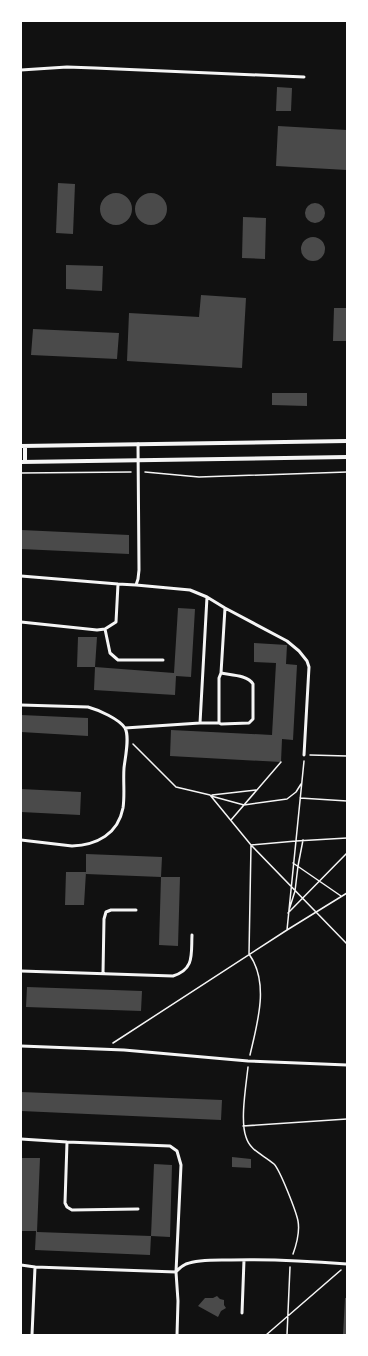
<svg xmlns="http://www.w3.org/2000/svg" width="368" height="1356" font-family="Montserrat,sans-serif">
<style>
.building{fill:#4a4a4a}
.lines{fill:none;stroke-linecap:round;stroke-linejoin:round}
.path{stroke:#f5f5f5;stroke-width:1.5}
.service{stroke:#f5f5f5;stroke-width:3}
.minor{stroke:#f5f5f5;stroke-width:4}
</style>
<rect width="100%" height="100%" fill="#111"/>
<path class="building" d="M277 87 292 88 291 111H276Z
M278 126 347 130V170L276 166Z
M58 183 75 184 73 234 56 233Z
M100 209a16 16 0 1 1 32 0a16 16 0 1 1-32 0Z
M135 209a16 16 0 1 1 32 0a16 16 0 1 1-32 0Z
M305 213a10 10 0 1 1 20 0a10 10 0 1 1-20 0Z
M243 217 266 218 265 259 242 258Z
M301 249a12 12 0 1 1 24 0a12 12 0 1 1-24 0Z
M66 265 103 266 102 291 66 289Z
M201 295 246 298 242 368 127 361 129 313 199 317Z
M334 308H347V341H333Z
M33 329 119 333 117 359 31 355Z
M272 393H307V406L272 405Z
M21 530 129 535V554L21 549Z
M178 608 195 609 191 677 176 676 175 695 94 690 95 667 174 673Z
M78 637H97L95 667H77Z
M254 643 287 645 286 664 297 665 293 740 282 739 281 762 170 756 171 730 272 735 276 663 254 662Z
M21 715 88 718V736L21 732Z
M21 789 81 792 80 815 21 812Z
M86 854 162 857 161 877H180L178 946 159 945 161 877 86 874Z
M66 872H86L84 905H65Z
M27 987 142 991 141 1011 26 1007Z
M21 1092 222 1100 221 1120 21 1111Z
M232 1157 251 1159V1168L232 1167Z
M21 1158H40L37 1232 151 1236 150 1255 35 1250 36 1231H21Z
M154 1164 172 1165 170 1237 151 1236Z
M217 1296 220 1299 224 1300V1305L226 1308 221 1311 218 1317 198 1306 205 1298H213Z
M345 1298H347V1335H343Z"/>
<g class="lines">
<path class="path" d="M145 472 199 477 347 472
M21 473 131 472
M133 744 176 787 210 795 251 845 347 944
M310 755 347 756
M212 795 256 790
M211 796 244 805 287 799 296 792 301 784
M300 798 347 801
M231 820 281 762
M293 863 341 896
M289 910 295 891 298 866 303 840
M288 913 347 853
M287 930 304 761
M113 1043 287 930 347 893
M250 1055C257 1024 270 983 249 954L251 845 296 841 347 838
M248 1067C246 1086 240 1121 246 1137 250 1151 264 1155 274 1164 280 1170 296 1211 298 1221 300 1232 297 1243 293 1254
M243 1126 347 1119
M266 1335 341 1270
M287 1335 290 1267"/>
<path class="service" d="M21 70 67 67 95 68 304 77
M21 576 118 584 136 585 138 579 139 570 138 444
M136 585 190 590 207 597 225 608 287 641 299 651 307 661 309 667 304 755
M21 622 97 630 105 629 116 622 118 584
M105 629 110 653 118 660H163
M221 673 219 678V723L221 724 249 723 253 719V684C248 675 230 675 221 673L225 608
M21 705 88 707C99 710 119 719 125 728 130 737 125 758 124 768 123 781 125 795 123 808 118 834 97 845 72 846L21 840
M200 723 207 597
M125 728 200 723H219
M21 971 173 976C195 969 191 954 192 935
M103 973 104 919 106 912 111 910H136
M21 1046 124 1050 248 1061 347 1065
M21 1139 67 1142 170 1146 177 1151 181 1165 176 1272 35 1267 32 1335
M67 1142 65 1203 67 1207 72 1210 138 1209
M21 1265 35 1267
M242 1313 244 1260
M177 1335 178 1301 176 1272C179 1268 182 1266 186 1264 199 1259 217 1260 231 1260 270 1259 308 1261 347 1264"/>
<path class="minor" d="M21 446 347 441
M25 446V462
M21 462 347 457"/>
</g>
<rect width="368" height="1356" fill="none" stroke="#ffffff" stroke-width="44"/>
</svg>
